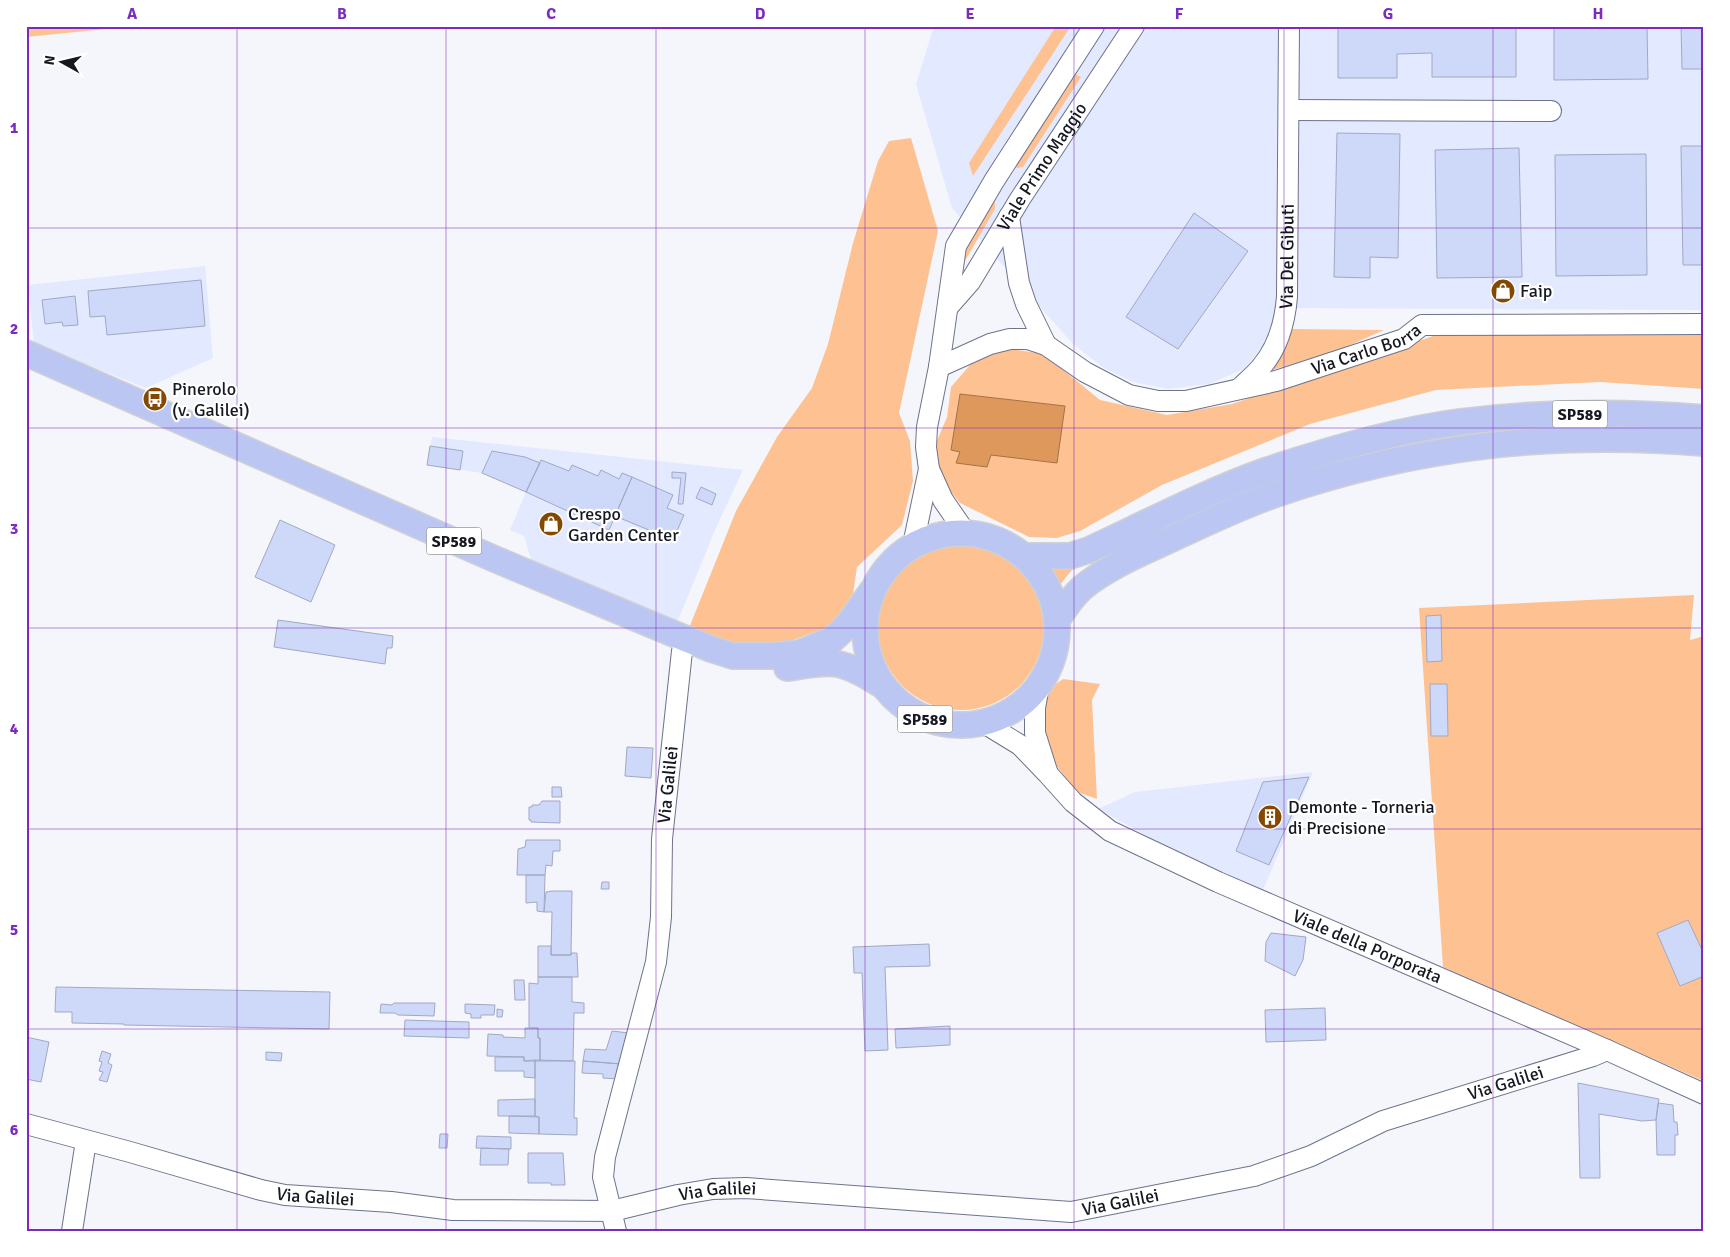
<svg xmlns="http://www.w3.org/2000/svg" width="1730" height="1257" font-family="Signika,sans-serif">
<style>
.built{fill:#e3e9fe}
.green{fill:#fec292}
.water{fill:#df985b;stroke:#a2724a}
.building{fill:#ced8f8;stroke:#a1a8c2}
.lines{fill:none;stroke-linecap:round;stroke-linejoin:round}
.minor-casing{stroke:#6d738b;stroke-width:22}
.major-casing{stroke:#d0d1d3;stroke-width:28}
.minor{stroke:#fff;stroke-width:20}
.major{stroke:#bbc6f3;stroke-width:25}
.grid{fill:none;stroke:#7b2cbf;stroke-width:1;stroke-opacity:0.55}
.labels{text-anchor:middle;stroke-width:4.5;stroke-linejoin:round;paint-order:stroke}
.shield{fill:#fff;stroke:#5b5d64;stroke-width:1}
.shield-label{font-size:16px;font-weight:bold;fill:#151821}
.street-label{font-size:18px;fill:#151821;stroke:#fff}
.poi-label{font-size:18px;fill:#151821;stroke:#fff;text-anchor:start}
.neatline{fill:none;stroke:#7b2cbf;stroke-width:2}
.grid-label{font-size:16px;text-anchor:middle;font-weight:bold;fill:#7b2cbf}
</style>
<rect width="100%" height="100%" fill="#f5f6fc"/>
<path class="built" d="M934 26H1704V310L1279 308 1270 338 1244 369 1209 384 1168 389 1133 382 1104 368 1073 344 952 208 916 84Z
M205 266 213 358 146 388 34 344 28 285Z
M432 437 743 470 715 530 677 623 532 563 524 536 510 530 526 492 482 473 427 465Z
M1313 772 1263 890 1158 842 1098 809 1135 792Z"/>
<path class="green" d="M26 26H136L26 37Z
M1056 26H1063L1069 29 973 176 969 163Z
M1070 71 1081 77 1023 167 1017 168 1013 165Z
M911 138 938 231 899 413 910 441 913 481 902 525 857 567 853 594 832 626 776 646H720L687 633 736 511 777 437 812 388 828 344 853 243 878 161 889 141Z
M991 201 995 202V209L954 280 960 250Z
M1292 329 1384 330 1339 350 1272 370 1270 363Z
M1704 329V389L1600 382 1436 390 1310 424 1162 485 1080 531 1057 538 1029 537 960 503 942 481 934 448 947 417 951 387 976 358 1011 349 1044 354 1100 400 1167 415 1232 404 1448 331Z
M878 627a83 83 0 1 1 166 0a83 83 0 1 1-166 0Z
M1087 560 1071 571 1060 585 1049 563Z
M1694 595 1690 640 1704 636V1081L1443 967 1419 608Z
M1063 679 1100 684 1092 700 1097 799 1077 792 1047 754 1039 720 1046 691Z"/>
<path class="water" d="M960 394 1065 406 1057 463 991 455 987 467 956 463 960 452 951 450Z"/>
<path class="building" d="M1338 26H1516V77H1432V53L1397 54V78H1338Z
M1554 26H1647L1648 79 1554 80Z
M1681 26H1704V69H1682Z
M1337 133 1400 134 1398 258 1370 257V278L1334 277Z
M1681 146H1704V265H1683Z
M1519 148 1522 277 1437 278 1435 150Z
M1646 154 1647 275 1556 276 1555 155Z
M1194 213 1248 251 1178 349 1126 317Z
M201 280 205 326 107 335 105 316 90 317 88 291Z
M75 296 78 325 63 326 62 322 45 324 42 300Z
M430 446 463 451 460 470 427 465Z
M492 451 525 457 540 463 526 492 482 473Z
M541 460 569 471 572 465 598 476 601 470 619 479 622 473 632 477 609 530 526 492Z
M672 472 686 473 683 504H678L681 478H672Z
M632 477 673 495 667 508 684 515 673 540 615 516Z
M701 487 716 494 712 505 696 498Z
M280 520 335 545 311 602 255 577Z
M1441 615 1442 661 1427 662 1426 616Z
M278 620 393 636 392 648H387L385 664 274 647Z
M1430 684H1447L1448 736H1431Z
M627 747 653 748 651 778 625 776Z
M1309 777 1269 865 1236 851 1263 782Z
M552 787H561L562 797H552Z
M542 801H560V823L531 822V820H529V807H532V805H539Z
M526 840H560V851H553L552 866 546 865 545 875H517L518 849 525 847Z
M526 875H545L544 912 537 911V902L526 903Z
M602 882H609V889H601Z
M552 891H572L571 955H551L552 912H544L546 892Z
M1688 920 1704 954V976L1680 986 1657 933Z
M1271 933 1306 937 1303 960 1295 976 1265 961 1266 942Z
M929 944 930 966 885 967 888 1050 865 1051 862 973H854L853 947Z
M538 946H551V955H571V953H577L578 977H538Z
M538 977H572V1002L584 1003V1013H574L573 1061H540V1038H538V1028H529V983L538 984Z
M514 980H524L525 1000H515Z
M56 987 330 992 329 1029 124 1025V1024L72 1023V1012H55Z
M394 1003H435L434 1016 398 1015 395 1013H380L381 1004 392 1005Z
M465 1004 495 1005 494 1015H481V1018H471V1014L465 1013Z
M1325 1008 1326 1040 1266 1042 1265 1010Z
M497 1009 503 1010 502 1017H497Z
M405 1020 469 1022V1038L404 1036Z
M950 1026V1045L896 1048 895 1029Z
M525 1028H538V1038H540V1061H524V1057L487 1056 488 1034 503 1035V1037L525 1038Z
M612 1031 629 1033 621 1064 583 1061 585 1049 606 1050Z
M26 1037 49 1042 41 1082 26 1079Z
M102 1051 111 1054 108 1063 112 1065 107 1082 99 1080 103 1072 99 1071 102 1062 99 1061Z
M266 1052 282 1053 281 1061 266 1060Z
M495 1057H524V1061L535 1060V1078L524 1077V1071H495Z
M535 1060 575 1061 574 1118H577V1135L539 1134V1117L535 1116Z
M583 1061 621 1064 618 1079 603 1078V1074L582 1073Z
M1578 1083 1659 1099 1656 1120 1642 1121 1599 1114 1600 1178H1580Z
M535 1099V1116H498V1100Z
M1658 1103 1673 1105 1674 1122H1677L1678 1135H1675V1155H1657L1656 1120Z
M509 1116 539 1117V1134L509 1133Z
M440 1134H448L447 1148H439Z
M477 1136 511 1137V1149L476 1148Z
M481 1148 509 1149 508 1165H480Z
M528 1153H563L565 1185H551V1183H528Z"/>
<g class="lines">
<defs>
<g id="minor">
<path d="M1289 110 1551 111"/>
<path d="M1009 217 1019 283 1026 304 1046 345"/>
<path id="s1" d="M948 307 970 282 1020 199 1134 26"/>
<path id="s2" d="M939 367 990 344 1010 339H1028L1046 345 1085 372 1129 395 1158 401H1186L1276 381 1404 339 1422 325 1704 324"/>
<path id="s3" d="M1240 388C1247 381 1256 374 1262 366 1278 347 1285 321 1287 297L1289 26"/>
<path d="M929 469 943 500 965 532"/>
<path d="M913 545 929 469 926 447 927 427 939 367 956 246 994 181 1094 26"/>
<path d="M1039 685 1035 708V733L1047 771"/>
<path id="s4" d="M984 723 1020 745 1047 773 1073 802 1110 831 1218 882 1607 1050 1704 1094"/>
<path id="s5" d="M26 1124 130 1152 261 1190 285 1195 391 1202 453 1210 612 1211 678 1195 713 1189 746 1188 1071 1212 1254 1176 1311 1156 1383 1121 1593 1056 1607 1050"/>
<path d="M72 1231 86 1141"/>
<path id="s6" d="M616 1231 603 1177 605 1157 656 962 661 917 662 839 682 651"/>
</g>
<path id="major" d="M26 353 497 560 679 636 711 649 733 656H771L799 653 832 640 846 627 872 591
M865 629a96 96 0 1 1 192 0a96 96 0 1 1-192 0Z
M1023 556H1070L1089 550C1147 523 1204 493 1265 471 1327 450 1393 431 1459 422 1540 412 1622 411 1704 418
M1057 620C1064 609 1072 597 1082 588 1111 564 1149 550 1182 534 1212 520 1244 505 1276 494 1419 445 1553 431 1704 443
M787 668C803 666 822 661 838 664 854 667 868 677 882 685"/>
</defs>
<use href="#minor" class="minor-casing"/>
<use href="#major" class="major-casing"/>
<use href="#minor" class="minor"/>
<use href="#major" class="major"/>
</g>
<path class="grid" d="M237 26V1231M446 26V1231M656 26V1231M865 26V1231M1074 26V1231M1284 26V1231M1493 26V1231M26 228H1704M26 428H1704M26 628H1704M26 829H1704M26 1029H1704"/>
<defs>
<symbol id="shop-disc" viewBox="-11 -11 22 22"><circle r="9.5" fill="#844801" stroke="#fff"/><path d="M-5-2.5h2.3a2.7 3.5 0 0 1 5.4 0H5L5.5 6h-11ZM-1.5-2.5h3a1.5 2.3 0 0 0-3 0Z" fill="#fff"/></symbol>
<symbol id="bus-disc" viewBox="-11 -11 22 22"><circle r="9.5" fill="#844801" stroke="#fff"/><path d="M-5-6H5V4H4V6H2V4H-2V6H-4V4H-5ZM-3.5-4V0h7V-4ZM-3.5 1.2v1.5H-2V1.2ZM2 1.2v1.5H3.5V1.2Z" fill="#fff"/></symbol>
<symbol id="building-disc" viewBox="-11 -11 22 22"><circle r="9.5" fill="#844801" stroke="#fff"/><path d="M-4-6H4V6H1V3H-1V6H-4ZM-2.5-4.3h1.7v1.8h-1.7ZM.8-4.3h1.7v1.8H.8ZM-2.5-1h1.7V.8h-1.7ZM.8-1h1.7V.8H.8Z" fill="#fff"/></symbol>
</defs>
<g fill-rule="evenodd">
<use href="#shop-disc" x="1489" y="277" width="28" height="28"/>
<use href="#bus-disc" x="141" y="385" width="28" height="28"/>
<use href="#shop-disc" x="537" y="510" width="28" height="28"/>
<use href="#building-disc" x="1256" y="803" width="28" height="28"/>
</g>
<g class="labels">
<g class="shield">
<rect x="1552.5" y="400.5" width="55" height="27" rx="4"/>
<rect x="426.5" y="527.5" width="55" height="27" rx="4"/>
<rect x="897.5" y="705.5" width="55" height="27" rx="4"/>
</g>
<g class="shield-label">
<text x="1580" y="420">SP589</text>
<text x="454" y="547">SP589</text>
<text x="925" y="725">SP589</text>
</g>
<g class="street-label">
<text dy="6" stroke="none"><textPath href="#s1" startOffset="169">Viale Primo Maggio</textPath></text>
<text dy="6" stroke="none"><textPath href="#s3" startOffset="146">Via Del Gibuti</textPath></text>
<text dy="6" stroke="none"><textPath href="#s2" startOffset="456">Via Carlo Borra</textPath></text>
<text dy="6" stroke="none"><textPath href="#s6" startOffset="455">Via Galilei</textPath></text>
<text dy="6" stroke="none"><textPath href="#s4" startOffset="449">Viale della Porporata</textPath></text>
<text dy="6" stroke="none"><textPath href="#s5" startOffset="1514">Via Galilei</textPath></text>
<text dy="6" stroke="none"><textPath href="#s5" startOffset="704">Via Galilei</textPath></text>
<text dy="6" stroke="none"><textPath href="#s5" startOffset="299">Via Galilei</textPath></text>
<text dy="6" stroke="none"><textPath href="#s5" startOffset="1109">Via Galilei</textPath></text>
</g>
<g class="poi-label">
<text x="1520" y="297">Faip</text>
<text x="172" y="395">Pinerolo<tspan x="172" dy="21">(v. Galilei)</tspan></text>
<text x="568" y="520">Crespo<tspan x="568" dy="21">Garden Center</tspan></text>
<text x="1288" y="813">Demonte - Torneria<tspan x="1288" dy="21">di Precisione</tspan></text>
</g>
</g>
<rect width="1730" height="1257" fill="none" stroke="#ffffff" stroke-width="55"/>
<g transform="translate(62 62) rotate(278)" stroke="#ffffff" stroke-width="4" paint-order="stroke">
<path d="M0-4L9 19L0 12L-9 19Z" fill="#151821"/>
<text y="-8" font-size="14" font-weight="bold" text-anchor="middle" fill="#151821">N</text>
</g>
<rect x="28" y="28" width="1674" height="1202" class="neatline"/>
<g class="grid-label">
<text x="132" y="19">A</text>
<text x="342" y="19">B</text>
<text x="551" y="19">C</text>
<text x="760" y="19">D</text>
<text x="970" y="19">E</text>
<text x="1179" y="19">F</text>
<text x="1388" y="19">G</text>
<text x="1598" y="19">H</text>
<text x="14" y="133">1</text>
<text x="14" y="334">2</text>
<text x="14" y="534">3</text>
<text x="14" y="734">4</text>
<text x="14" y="935">5</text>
<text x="14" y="1135">6</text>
</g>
</svg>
